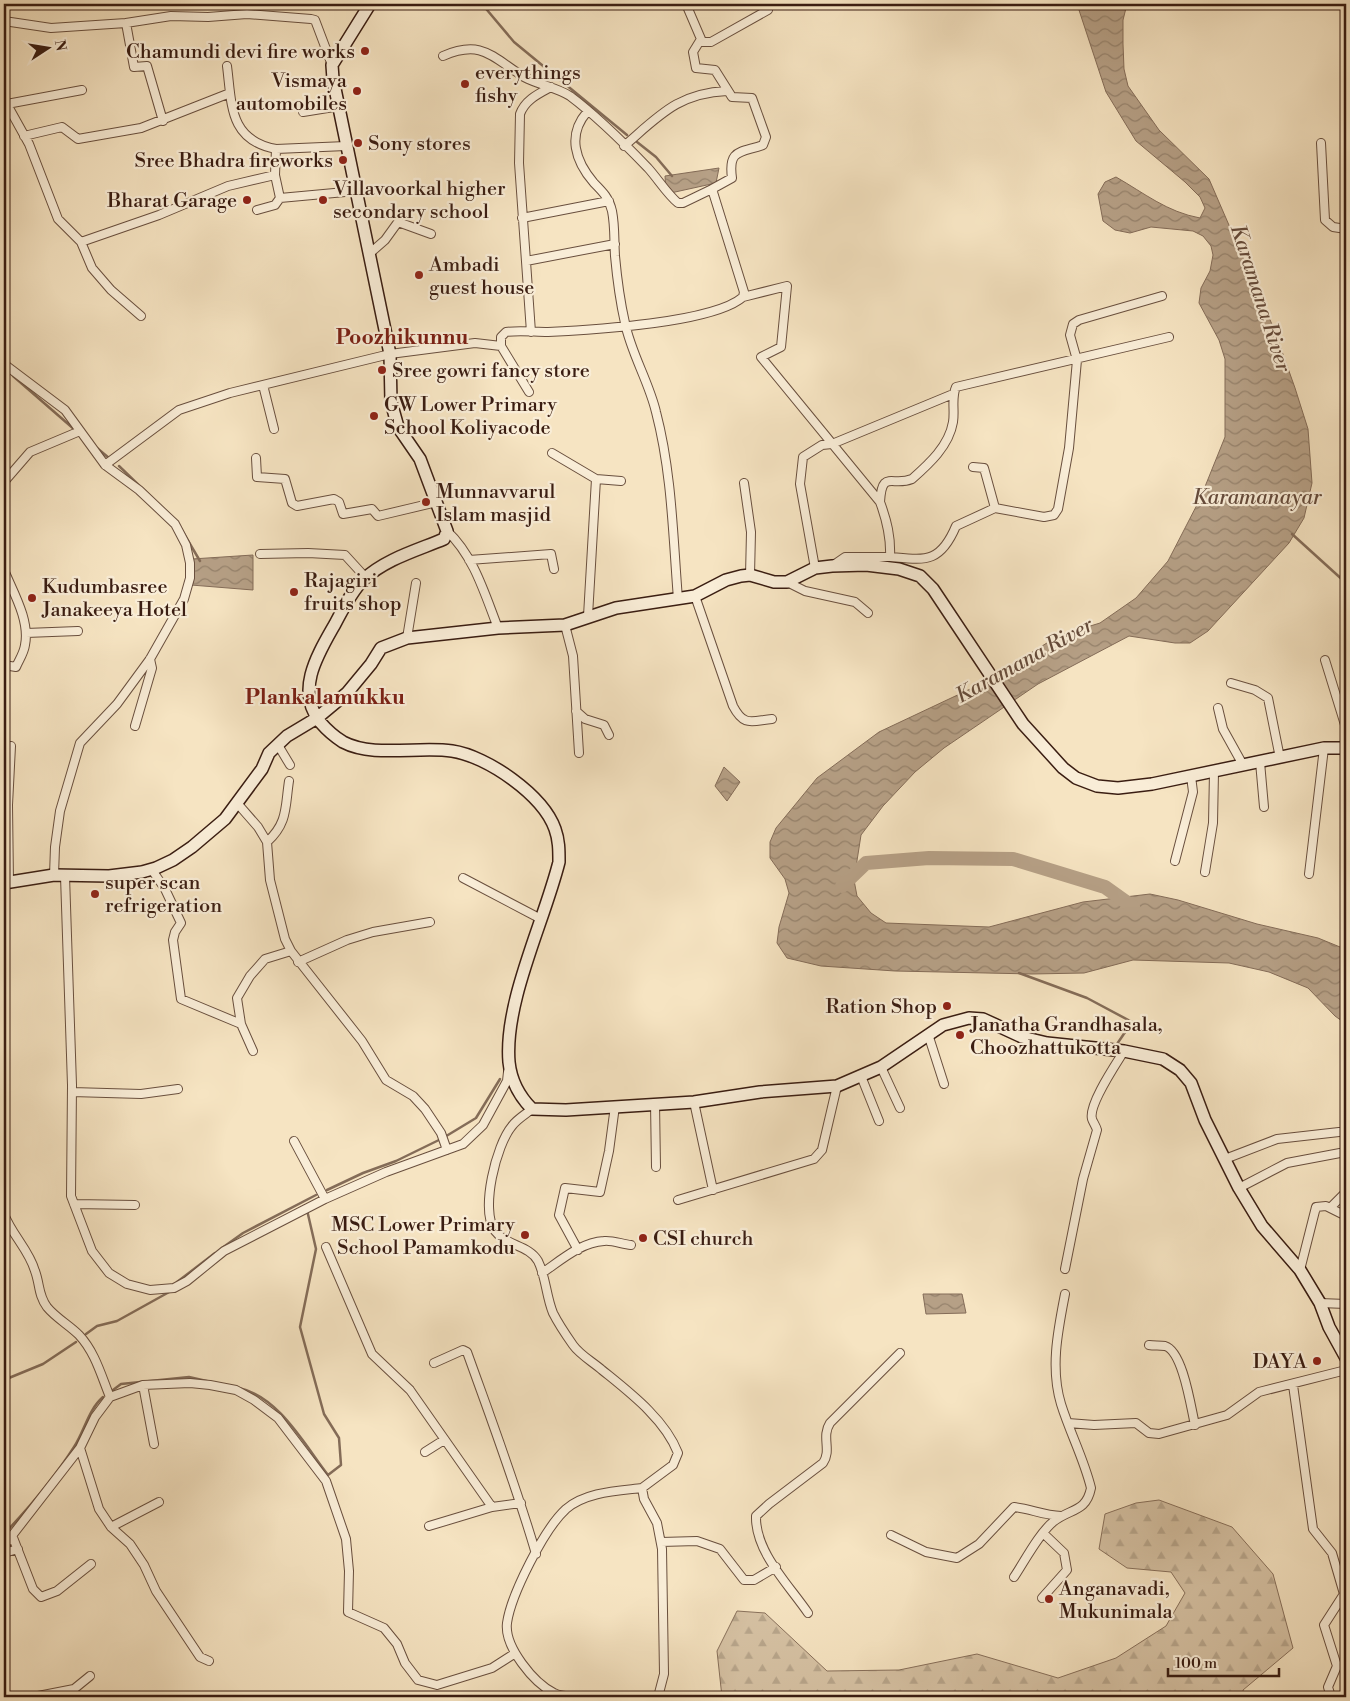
<svg xmlns="http://www.w3.org/2000/svg" width="1350" height="1701" font-family="'Libre Bodoni',serif">
<style>
.forest{fill:url(#forest-firs);stroke:#88705b}
.water{fill:url(#water-waves);stroke:#846c58}
.lines{fill:none;stroke-linecap:round;stroke-linejoin:round}
.stream{stroke:#846c58;stroke-width:2.5}
.river{stroke:#b6a086;stroke-width:14}
.street-casing{stroke:#694f3e;stroke-width:10}
.secondary-casing{stroke:#3a1d12;stroke-width:14}
.street{stroke:#f9edd7;stroke-width:8}
.secondary{stroke:#f9edd7;stroke-width:11}
.poi-dot{fill:#8f2418;stroke:#f9edd7;stroke-width:2}
.labels{text-anchor:middle;stroke-width:4.5;stroke-linejoin:round;paint-order:stroke}
.poi-label{font-size:20px;fill:#3a1d12;stroke:#f9edd7;text-anchor:start}
.water-label{font-size:21px;font-style:italic;fill:#654b3b;stroke:#f9edd7}
.neighbourhood-label{font-size:21px;font-weight:bold;fill:#7a1f14;stroke:#f9edd7}
</style>
<defs>
<pattern id="forest-firs" width="22" height="20" patternUnits="userSpaceOnUse" patternTransform="scale(1.25)"><rect width="22" height="20" fill="#d6c2a4"/><path d="M5 1l3.5 6h-7zM16 11l3.5 6h-7z" fill="#b8a68c"/></pattern>
<pattern id="water-waves" width="16" height="10" patternUnits="userSpaceOnUse" patternTransform="scale(1.25)"><rect width="16" height="10" fill="#b6a086"/><path d="M0 5q4-4 8 0t8 0" fill="none" stroke="#95826c"/></pattern>
</defs>
<rect width="100%" height="100%" fill="#f6e4c2"/>
<filter id="stains"><feTurbulence type="fractalNoise" baseFrequency=".004" numOctaves="4"/><feColorMatrix values="0 0 0 0 .2 0 0 0 0 .09 0 0 0 0 .02 0 0 0 .5 -.17"/></filter>
<radialGradient id="worn" r=".72"><stop offset=".6" stop-color="#630" stop-opacity="0"/><stop offset="1" stop-color="#630" stop-opacity=".3"/></radialGradient>
<path class="forest" d="M1159 1500 1232 1527 1273 1574 1293 1648 1243 1690 1244 1697H722L717 1651 737 1611 765 1613 827 1671 899 1670 977 1654 1058 1678 1116 1658 1166 1626 1185 1593 1171 1572 1127 1568 1099 1549 1105 1514 1136 1503Z"/>
<path class="water" d="M1077 4H1127L1123 20V44L1124 69 1128 86 1159 130 1209 179 1274 329 1295 388 1308 429 1312 483 1304 518 1289 543 1208 631 1190 643H1175L1129 636 1038 684 944 748 915 772 883 806 861 835 854 880 857 896 871 913 886 923 989 927 1083 902 1150 894 1178 900 1257 924 1318 938 1340 947 1346 954V1024L1335 1016 1308 988 1269 972 1229 963 1133 960 1084 973 1032 974 895 971 821 966 787 958 777 943 779 927 789 893 785 879 770 858V842L776 828 817 778 879 732 983 683 1058 636 1100 623 1136 598 1168 561 1200 499 1225 437V359L1219 340 1199 303 1201 288 1210 271 1213 255 1211 246 1203 236 1193 231 1151 227 1130 233 1115 230 1103 221 1098 194 1105 182 1116 177C1144 193 1167 212 1200 218L1205 208 1200 197 1185 182 1136 141 1106 92Z
M719 168 716 183 666 194 665 176Z
M253 555V590L191 585 192 559Z
M724 767 740 782 727 801 715 786Z
M923 1294H962L966 1313 926 1314Z"/>
<g class="lines">
<path class="stream" d="M482 4 514 42 627 135
M637 142 656 157 672 176
M4 348 9 364
M12 372 13 376 75 430
M97 448 109 458
M119 466 177 522
M180 527 200 561
M1292 534 1346 583
M1019 973 1087 998 1132 1022 1117 1044
M327 1190 363 1173 396 1161 443 1138 476 1118 500 1079
M222 1248 243 1233 316 1195
M177 1282 215 1253
M86 1334 97 1326 117 1321 171 1291
M4 1380 43 1364 76 1342
M239 1388C279 1397 304 1444 328 1475L341 1465 339 1438 324 1414 300 1327 316 1249 307 1210
M113 1390 121 1384 189 1377 211 1382
M4 1534C28 1509 55 1477 74 1447 85 1430 88 1410 103 1397"/>
<path class="river" d="M842 886 866 863 929 858 1013 859 1105 887 1133 907"/>
<defs>
<path id="street" d="M4 21 51 28 126 23
M701 42H711L768 10
M443 56C482 39 492 57 524 77 539 85 556 87 570 96 598 117 624 143 648 168 658 179 667 194 678 203H683L712 189
M227 66C232 105 229 140 276 149
M4 99 29 144 58 219 81 242
M7 104 82 90
M303 112 340 106
M587 112C567 135 575 161 594 183 603 192 609 198 612 211 615 226 614 240 615 256 617 278 620 301 625 323 631 353 649 382 656 412 672 473 673 537 678 599
M163 121 147 66 134 67 126 23 171 16 208 17 247 14 311 19 315 20 332 65
M24 136 62 127 78 139 141 128 230 93
M1321 143 1325 220 1333 227 1346 229
M624 146C659 116 678 93 727 91
M280 198 356 191
M257 210 275 205 280 198 275 175
M522 218 609 201
M369 254 385 240 398 222 431 234
M526 261 615 244
M743 297 787 286 781 347 761 357 880 502C887 521 891 537 890 557H845L832 566
M141 316 111 290 92 268 81 242 159 215 228 186 275 175 276 149 346 146
M531 332 519 163 520 114C525 100 538 94 551 87
M501 346 529 392
M4 364 65 410 105 465 139 490 175 524 186 545 190 563V578L184 599 150 659 117 704 80 743 60 811 55 847 54 875
M263 385 274 429
M552 453 596 479
M256 458 257 477 285 479 292 503 297 506 334 499 339 502 343 514 372 509 378 516 437 502
M105 465 179 410 230 393 390 354 475 343 501 346V337L506 332C520 330 534 332 548 332 590 330 713 323 743 297L744 292 712 189 732 178C728 149 740 153 763 145L766 137 752 98 732 97 715 70 696 68 693 52 701 39 686 4
M973 467 984 468 995 508
M4 482 30 452 80 431
M744 483 751 532 750 575
M880 502C882 469 892 487 912 479 929 464 949 446 953 422 955 410 951 398 956 387L1169 337
M447 531C474 556 485 595 498 628
M260 554 308 553 345 555 366 578
M890 557C925 560 940 564 956 526L995 508 1044 517 1054 515 1058 509 1069 448 1077 360 1070 335 1073 324 1079 320 1162 296
M469 560 551 554 554 569
M815 568 800 484 803 457 822 445 832 444 953 394
M4 570C13 592 30 620 25 645 24 653 19 660 16 667L4 665
M787 582 805 591 855 602 868 613
M695 596 733 706C744 727 751 721 772 719
M588 616 596 479 621 481
M565 625 573 656 579 753
M26 633 78 631
M407 638 416 583
M1325 660 1346 728
M1231 683 1255 690 1268 698 1280 758
M1218 708 1223 729 1243 765
M576 711 585 719 604 725 609 735
M135 726 152 668 150 659
M278 745 290 765
M1260 762 1264 807
M237 803 258 827 267 842 270 880 285 939 291 951 362 1041 386 1080 413 1096 425 1109 441 1133 447 1150
M267 842C288 823 285 807 289 781
M1175 861 1193 792 1191 776
M152 870 165 889 181 923 175 932 173 940 181 999 241 1024
M1205 872 1213 823 1214 772
M1309 874 1324 748
M65 876 72 1085 71 1196 92 1251 109 1273 127 1284 150 1290 174 1288 187 1281 224 1251 325 1199 386 1172 463 1144 483 1125 507 1081 508 1072
M463 878 541 919
M9 882 8 805 11 746
M298 962 347 940 373 932 430 922
M928 1034 944 1084
M253 1051 241 1024 237 998 250 976 265 959 291 951
M881 1067 900 1108
M861 1076 879 1121
M72 1092 141 1094 178 1089
M694 1102 713 1190
M655 1103 656 1167
M532 1109C526 1114 517 1119 512 1126 496 1145 480 1210 495 1231 506 1246 529 1245 538 1261 546 1277 546 1296 553 1313 558 1323 566 1335 573 1345 580 1355 593 1362 602 1370 629 1392 665 1419 678 1453L673 1465 642 1488 644 1499 657 1523 662 1549 664 1674 658 1697
M294 1141 325 1199
M1225 1159 1277 1139 1339 1132
M1239 1188 1287 1163 1340 1153
M678 1200 814 1159 822 1150 837 1086
M74 1204 135 1205
M1330 1208 1346 1192
M4 1214C12 1235 29 1250 35 1271 40 1284 38 1295 47 1307 56 1318 69 1325 79 1335 95 1352 101 1375 110 1397
M326 1247 372 1354 410 1390 492 1507 429 1526
M578 1250 559 1215 565 1188 600 1192 609 1151 615 1106
M1065 1269 1083 1179 1097 1130C1096 1126 1093 1122 1092 1119 1088 1105 1116 1064 1124 1051
M1300 1270 1316 1207 1326 1206 1346 1216
M542 1273C560 1261 581 1242 604 1241 612 1240 622 1244 631 1245
M1320 1303 1346 1304
M1149 1345C1154 1346 1160 1345 1165 1346 1183 1351 1191 1408 1195 1425
M434 1363 463 1350 467 1352C491 1419 516 1485 536 1554
M143 1385 154 1444
M1293 1385 1313 1529 1332 1553 1344 1594 1324 1625 1337 1666 1328 1687 1331 1697
M1068 1423 1094 1425 1136 1423 1149 1433 1159 1434 1227 1415 1259 1392 1346 1370
M425 1452 444 1440
M492 1507 521 1503
M111 1527 159 1502
M12 1535 33 1589 41 1597 57 1591 91 1564
M891 1535 926 1552 957 1558 979 1544 1014 1507C1031 1509 1043 1515 1061 1516
M661 1542 697 1541 720 1549 744 1580H754L776 1567
M4 1546 80 1448
M4 1553 18 1549
M1014 1577C1024 1562 1040 1532 1053 1522 1070 1508 1086 1513 1091 1488 1084 1459 1070 1433 1061 1404 1050 1368 1058 1330 1065 1294
M1042 1598 1067 1570 1064 1553 1043 1533
M808 1613C789 1585 755 1552 756 1516L769 1504 823 1463C832 1450 821 1437 830 1423L900 1353
M209 1661 200 1657 156 1591 144 1565 130 1544 111 1527 99 1509 80 1448 95 1417 110 1397 143 1385 190 1383 210 1385 236 1390 254 1400 278 1418 326 1481 346 1539 349 1571 348 1612 384 1628 397 1644 405 1663 418 1680 437 1685 492 1668 514 1654
M33 1697 74 1689 90 1676
M572 1697C567 1696 559 1696 554 1693 534 1683 504 1647 507 1623 511 1595 544 1529 566 1509 586 1492 617 1491 642 1488"/>
<path id="secondary" d="M370 4 332 65 333 79 390 354 391 402 398 427 420 459 447 531 444 539C418 550 385 559 363 580 351 592 343 609 335 624 318 654 295 690 320 722 326 729 335 737 343 742 373 758 419 746 452 751 487 756 543 795 555 829 559 840 559 850 559 862 544 922 504 1002 509 1062 511 1081 519 1096 532 1109L566 1110 694 1102 760 1092 837 1086 881 1067 943 1025 969 1018 983 1019 1022 1037 1047 1043 1124 1051 1163 1059 1180 1070 1191 1083 1205 1120 1239 1188 1262 1226 1300 1270 1320 1303 1329 1327 1346 1358
M4 883 54 875 109 876 142 872 156 868 173 860 192 847 225 819 262 769 269 753 287 736 317 718 347 693 371 664 381 648 407 638 498 628 565 625 616 608 695 596 726 580 741 576 750 575 774 582H787L815 568 832 566 866 565 899 569 920 576 933 589 1023 724 1063 768 1076 778 1097 786 1118 788 1152 784 1324 748H1346"/>
</defs>
<use href="#street" class="street-casing"/>
<use href="#secondary" class="secondary-casing"/>
<use href="#street" class="street"/>
<use href="#secondary" class="secondary"/>
</g>
<g class="poi-dot">
<circle cx="365" cy="51" r="5"/>
<circle cx="465" cy="84" r="5"/>
<circle cx="357" cy="91" r="5"/>
<circle cx="358" cy="143" r="5"/>
<circle cx="343" cy="160" r="5"/>
<circle cx="247" cy="200" r="5"/>
<circle cx="323" cy="200" r="5"/>
<circle cx="419" cy="275" r="5"/>
<circle cx="382" cy="370" r="5"/>
<circle cx="374" cy="416" r="5"/>
<circle cx="426" cy="502" r="5"/>
<circle cx="294" cy="592" r="5"/>
<circle cx="32" cy="598" r="5"/>
<circle cx="95" cy="894" r="5"/>
<circle cx="947" cy="1006" r="5"/>
<circle cx="960" cy="1035" r="5"/>
<circle cx="525" cy="1235" r="5"/>
<circle cx="643" cy="1238" r="5"/>
<circle cx="1317" cy="1361" r="5"/>
<circle cx="1049" cy="1599" r="5"/>
</g>
<g class="labels">
<g class="poi-label">
<text x="355" y="58" text-anchor="end">Chamundi devi fire works</text>
<text x="475" y="79">everythings<tspan x="475" dy="23">fishy</tspan></text>
<text x="347" y="87" text-anchor="end">Vismaya<tspan x="347" dy="23">automobiles</tspan></text>
<text x="368" y="150">Sony stores</text>
<text x="333" y="167" text-anchor="end">Sree Bhadra fireworks</text>
<text x="333" y="195">Villavoorkal higher<tspan x="333" dy="23">secondary school</tspan></text>
<text x="237" y="207" text-anchor="end">Bharat Garage</text>
<text x="429" y="271">Ambadi<tspan x="429" dy="23">guest house</tspan></text>
<text x="392" y="377">Sree gowri fancy store</text>
<text x="384" y="411">GW Lower Primary<tspan x="384" dy="23">School Koliyacode</tspan></text>
<text x="436" y="498">Munnavvarul<tspan x="436" dy="23">Islam masjid</tspan></text>
<text x="304" y="587">Rajagiri<tspan x="304" dy="23">fruits shop</tspan></text>
<text x="42" y="593">Kudumbasree<tspan x="42" dy="23">Janakeeya Hotel</tspan></text>
<text x="105" y="889">super scan<tspan x="105" dy="23">refrigeration</tspan></text>
<text x="937" y="1013" text-anchor="end">Ration Shop</text>
<text x="970" y="1031">Janatha Grandhasala,<tspan x="970" dy="23">Choozhattukotta</tspan></text>
<text x="515" y="1231" text-anchor="end">MSC Lower Primary<tspan x="515" dy="23">School Pamamkodu</tspan></text>
<text x="653" y="1245">CSI church</text>
<text x="1307" y="1368" text-anchor="end">DAYA</text>
<text x="1059" y="1595">Anganavadi,<tspan x="1059" dy="23">Mukunimala</tspan></text>
</g>
<g class="water-label">
<text transform="translate(1261 298) rotate(72)" y="7">Karamana River</text>
<text x="1257" y="504">Karamanayar</text>
<text transform="translate(1024 660) rotate(-29)" y="7">Karamana River</text>
</g>
<g class="neighbourhood-label">
<text x="402" y="344">Poozhikunnu</text>
<text x="325" y="704">Plankalamukku</text>
</g>
</g>
<rect width="1350" height="1701" fill="none" stroke="#f6e4c2" stroke-width="20"/>
<rect x="5" y="5" width="1340" height="1691" fill="none" stroke="#3a1d12" stroke-width="2.5"/>
<rect x="10" y="10" width="1330" height="1681" fill="none" stroke="#3a1d12"/>
<g transform="translate(48 48) rotate(78)" stroke="#f9edd7" stroke-width="4" paint-order="stroke">
<path d="M0-4L9 19L0 12L-9 19Z" fill="#3a1d12"/>
<text y="-8" font-size="14" font-weight="bold" text-anchor="middle" fill="#3a1d12">N</text>
</g>
<path d="M1168 1668v8h111v-8" fill="none" stroke="#3a1d12" stroke-width="2.5"/>
<text x="1175" y="1668" font-size="15" fill="#3a1d12" stroke="#f9edd7" stroke-width="4" paint-order="stroke">100 m</text>
<rect width="100%" height="100%" filter="url(#stains)"/>
<rect width="100%" height="100%" fill="url(#worn)"/>
</svg>
